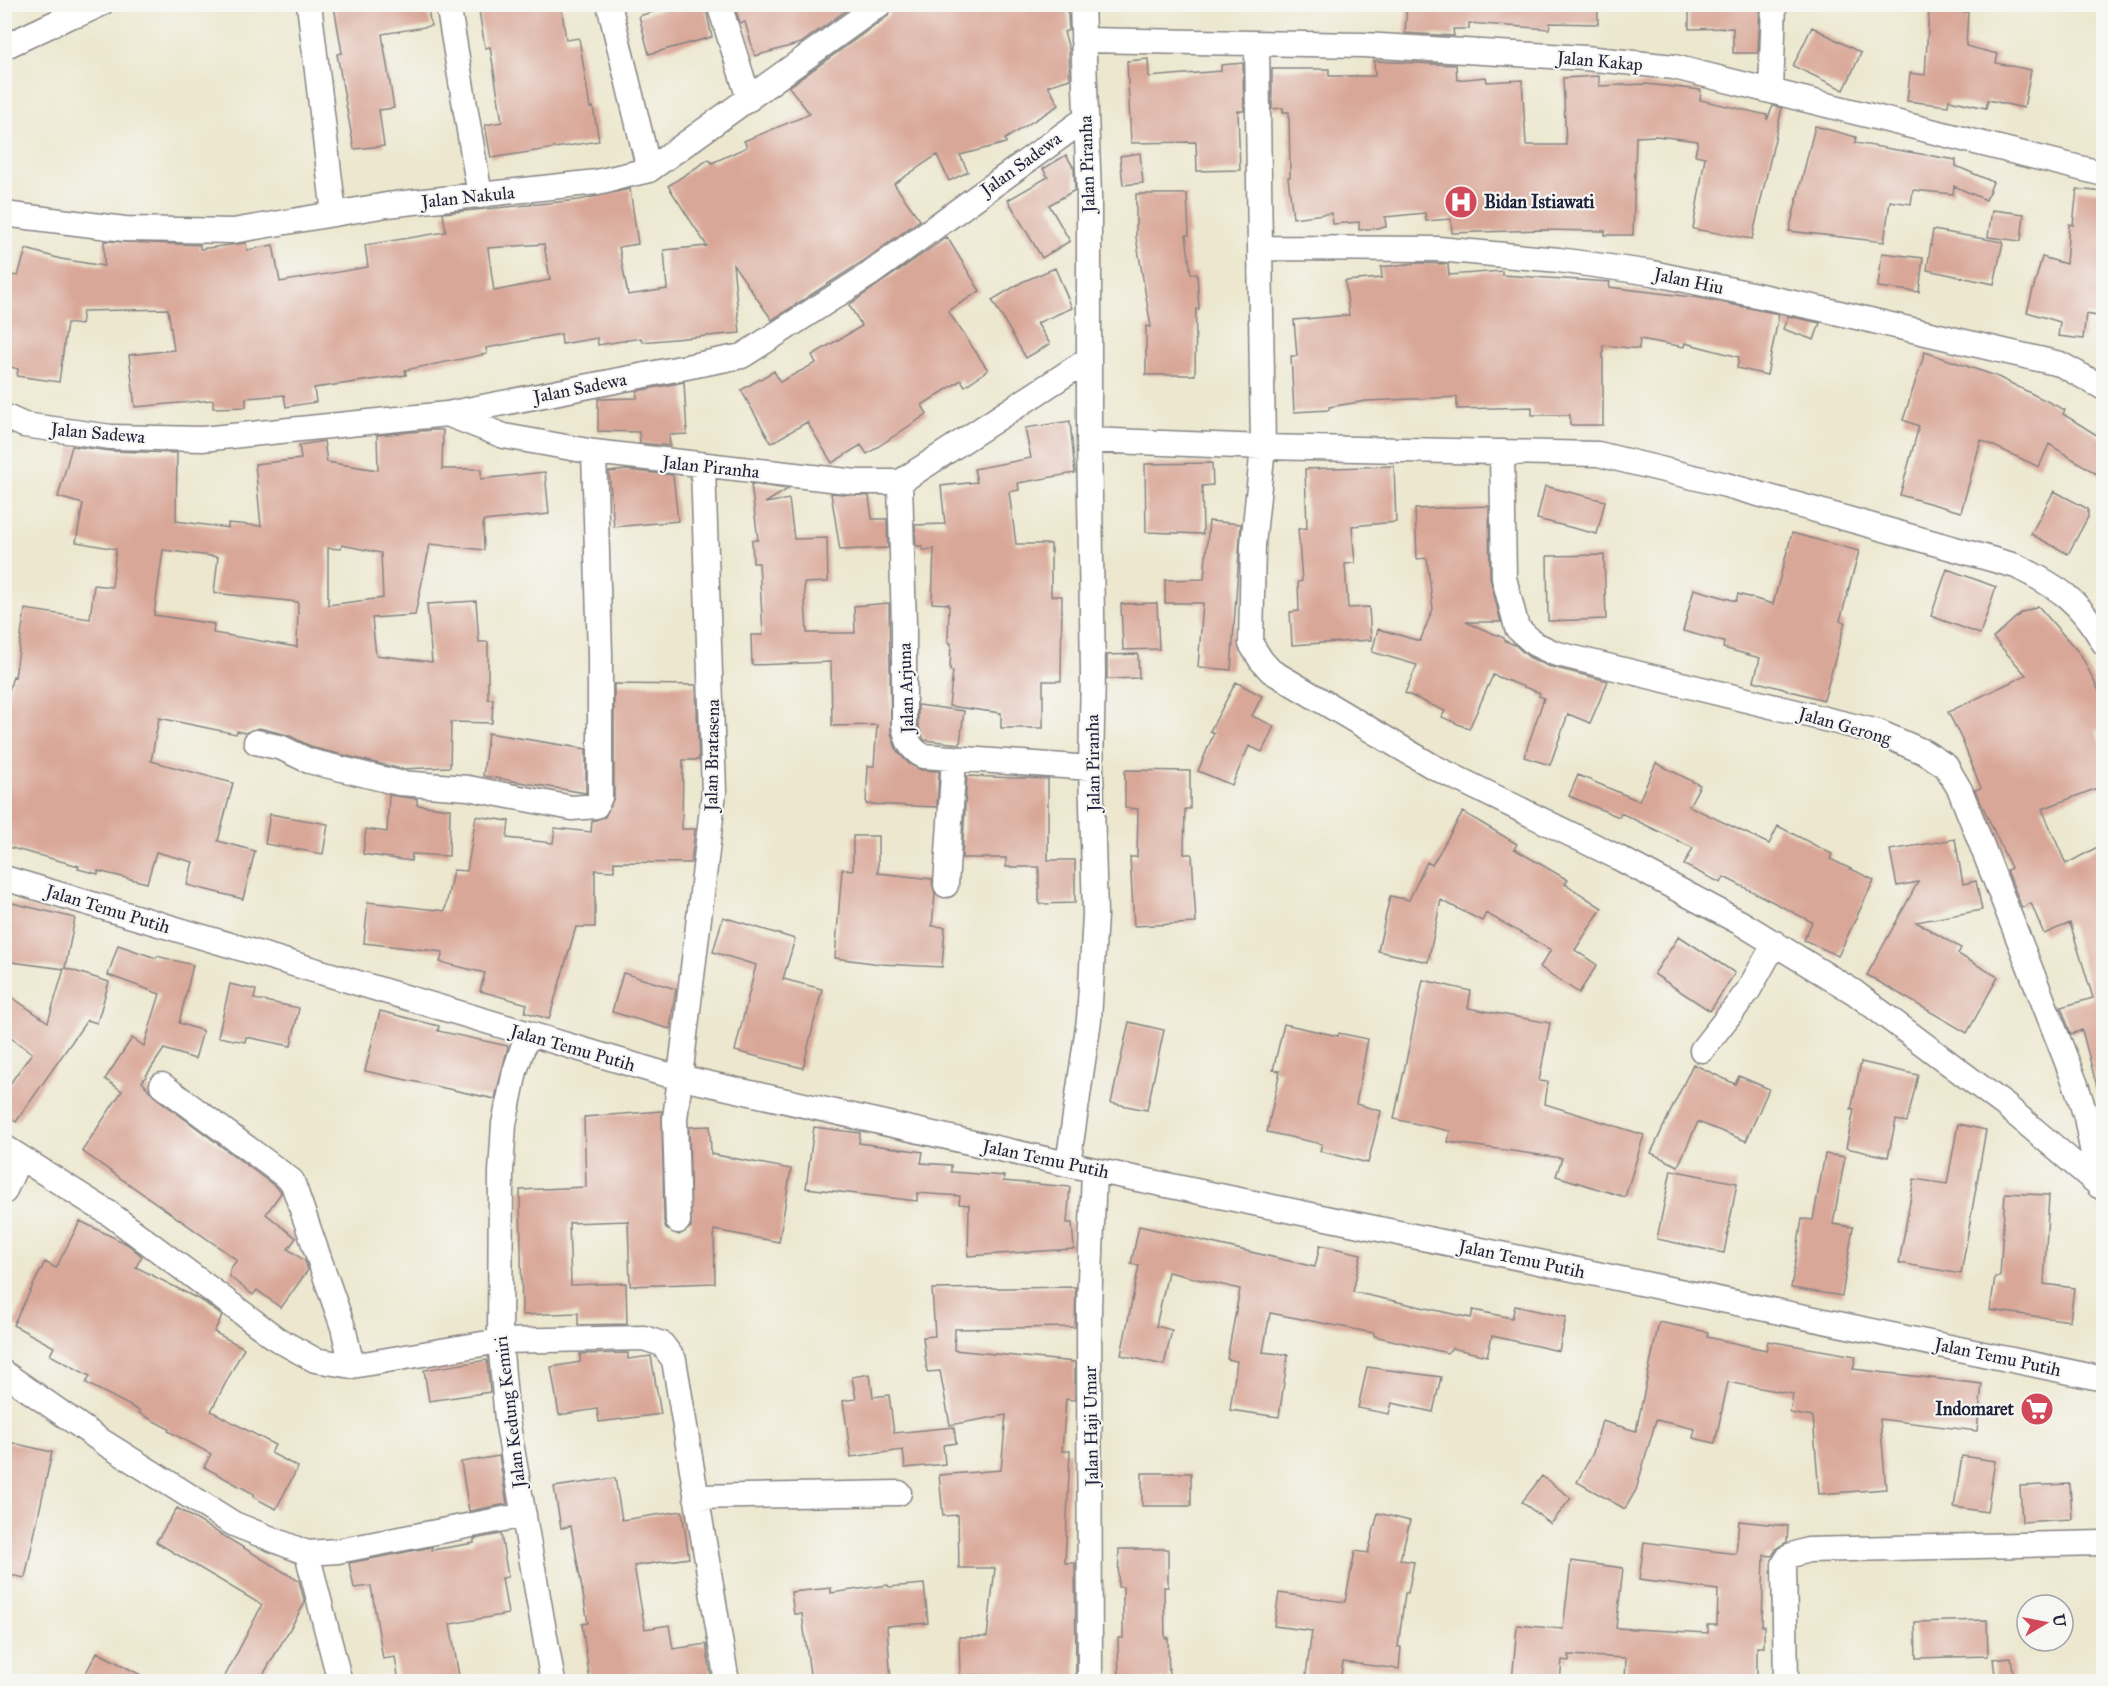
<svg xmlns="http://www.w3.org/2000/svg" width="2108" height="1686" font-family="'IM FELL Great Primer',serif">
<style>
.building{fill:#d9a798;fill-rule:evenodd}
.lines{fill:none;stroke-linecap:round;stroke-linejoin:round}
.minor-casing{stroke:#878484;stroke-width:27}
.minor{stroke:#fff;stroke-width:24}
.labels{text-anchor:middle;stroke-width:4.5;stroke-linejoin:round;paint-order:stroke}
.street-label{font-size:18px;fill:#22223b;stroke:#f6f6f2}
.poi-label{font-size:18px;font-weight:bold;fill:#22223b;stroke:#f6f6f2;text-anchor:start}
</style>
<rect width="100%" height="100%" fill="#f6f6f2"/>
<filter id="ink" filterUnits="userSpaceOnUse"><feTurbulence type="fractalNoise" baseFrequency=".0167" numOctaves="2"/><feDisplacementMap in="SourceGraphic" scale="12" xChannelSelector="R" yChannelSelector="G"/><feConvolveMatrix kernelMatrix="1 2 1 2 8 2 1 2 1" color-interpolation-filters="sRGB"/></filter>
<filter id="wash" filterUnits="userSpaceOnUse"><feTurbulence type="fractalNoise" baseFrequency=".008" numOctaves="4" result="noise"/><feDisplacementMap in="SourceGraphic" scale="24" xChannelSelector="R" yChannelSelector="G"/><feGaussianBlur stdDeviation="1.35" result="paint"/><feColorMatrix in="noise" values="0 0 0 0 0 0 0 0 0 0 0 0 0 0 0 0 0 1.4 0 .05"/><feComposite in="paint" operator="in"/></filter>
<g filter="url(#wash)">
<rect width="100%" height="100%" fill="#ece7ce"/>
<g id="blocks">
<path class="building" d="M345 4H427L431 26 382 34 394 108 379 110 384 146 354 149 337 54 342 53 334 6Z
M478 4H561L566 40 579 38 590 108 593 107 599 141 491 158 485 125 502 122 490 47 485 48Z
M680 4H705L712 37 649 54 639 16Z
M734 4H855L801 43 755 56 745 22 740 23Z
M894 4H1064L1068 15 1069 30 1064 32 1069 49 1070 79 1048 86 1059 105 1005 139 1006 143 960 155 968 172 949 181 937 155 894 184 920 220 862 262 772 320 733 264 740 333 642 342 641 338 598 345 597 338 562 344 561 334 486 348 487 354 405 370 406 375 314 388 316 402 286 407 284 395 246 398V407L213 408V400L135 407 129 355 174 350 168 309 83 311 81 325 67 323 59 382 17 376 18 369 4 365V274L18 276 26 249 61 259 104 266V241L200 245V249L246 243 247 250 273 245 280 282 368 267 365 245 446 232 443 213 579 200 630 189 638 244 619 247 628 295 667 289 664 250 707 246 668 186 709 159 712 163 747 147 744 141 810 114 789 87 888 16ZM544 244 550 280 494 291 488 248Z
M1407 4H1598V24L1550 23 1549 29 1469 23V29H1453L1454 36 1405 33Z
M1689 4H1760L1758 53H1733V28L1689 29Z
M1929 10 1968 12 1966 46 1998 54 1996 63 2031 70 2024 108 1988 100 1986 108 1949 100 1948 106 1907 101 1910 73 1925 75Z
M1812 27 1861 53 1844 90 1793 66Z
M1148 59 1149 77 1221 71V65L1243 63 1244 111H1238L1240 170 1197 171 1196 142 1131 143 1127 61Z
M1374 61 1456 65 1457 80 1486 77 1487 82 1522 80 1526 145H1566L1563 78 1599 76V86L1646 84 1701 90 1700 100 1767 115V120L1773 106 1782 108 1752 239 1693 229 1705 157 1695 155 1698 141 1656 136 1636 137 1633 235H1605V231L1539 230 1452 233 1451 219 1426 221 1425 213 1385 217 1386 227 1359 230V222L1333 224 1332 213 1293 218 1288 177H1290L1289 112H1283V108L1272 109V69H1329V76H1375Z
M1815 126 1856 137 1855 143 1956 160V166L1993 182 1986 200 1954 186 1953 194 1913 190 1911 204 1890 201 1884 242 1789 231Z
M1140 153 1143 183 1123 185 1120 156Z
M1066 155 1074 168 1075 190 1049 205 1070 241 1042 258 1008 200 1048 177 1043 169Z
M2077 189 2103 192V317L2086 314 2083 339 2058 336 2060 322 2027 312 2042 257 2066 264 2069 224 2073 225Z
M1136 194H1187L1189 235H1186L1191 274 1197 273 1199 309H1196L1195 375H1146V326L1151 327 1136 237Z
M1992 210 2024 214 2021 241 1988 237Z
M1933 230 2003 242 1994 284 1927 270Z
M947 237 980 291 948 311 988 370 965 386 961 380 922 405 927 414 867 454 861 445 832 463 807 422 771 443 741 390 774 371 780 382 816 363 812 355 862 326 849 305Z
M1882 253 1923 258 1919 292 1878 287Z
M1416 263 1448 264 1449 275 1502 271V275L1610 282 1609 287 1700 298 1779 314 1767 375 1737 368 1739 357 1685 343 1684 347 1640 339 1639 349 1603 345V425H1570V415H1532V407L1457 409V397L1366 401 1329 407V410L1294 412 1291 356H1297L1294 320 1349 315 1345 281 1382 278 1381 267Z
M1055 268 1072 308 1037 323 1050 344 1026 358 992 300 1022 282Z
M1788 316 1820 323 1814 340 1783 329Z
M1925 352 1996 376 2065 410 2063 414 2103 439V478L2049 444 2039 467 1981 440 1961 512 1900 495 1919 426 1903 420Z
M684 382 687 434 669 435 670 446 640 443 639 432 598 431V399L637 398V391Z
M1070 421 1075 473 1018 483 1019 490 1009 492 1016 544H1051V596H1062L1061 681H1043V728H1001V713L949 706 953 671H950L951 643H948L949 604 932 603 934 549 922 550V546H916L915 525 945 524 941 486 977 482 974 469 1031 458 1025 428Z
M433 430H443L442 469H481V479L545 472 549 514 483 521 484 550 430 544 415 615 372 618 376 655 432 662 427 604 476 601 479 642H488V699H493L492 723 451 722 450 767 401 769 314 748 288 735 259 728 245 733 237 731 236 734 159 718 151 761 233 783 218 841 255 851 243 899 187 885 193 862 156 852 147 883 98 871V874L78 869 79 866 4 846V709L13 676 15 677 25 609 90 619 94 585 112 587 116 549 76 542 83 504 58 497 72 446 111 451 177 453 176 521 228 528V523L261 526 255 464 301 459 299 445 324 441 327 462 378 470 377 435ZM342 545 381 553 383 598 328 605V548L341 549ZM163 550 218 557 214 593 298 602 297 647 213 633 214 624 154 615Z
M1212 463 1213 485 1202 486 1203 534 1146 532 1145 464Z
M1394 466 1396 522 1352 526 1355 563 1345 564 1348 608 1369 607 1371 640 1292 645 1290 612 1299 611 1298 582 1302 581 1298 529 1307 528 1305 469Z
M626 470 673 475 678 521 614 527 609 472Z
M751 484 788 489 765 503 789 499 794 539 827 538 828 582 804 583 807 633H855L854 606 889 603 891 733 897 751 909 764 921 770 939 771 937 807 866 804 868 766H874L877 725 832 726 831 662 752 665 751 635H763L759 563H753L752 540H758Z
M1545 486 1605 501 1597 534 1537 519Z
M2054 491 2088 509V517L2068 554 2031 534Z
M831 493 869 496 872 519H887L888 548 840 550Z
M1489 506 1490 578 1501 622H1466L1504 638 1505 641 1515 645 1529 657 1548 666 1608 681 1590 723 1568 714 1550 765 1524 757 1544 698 1539 696 1540 693 1493 675 1469 729 1442 717 1445 711 1405 693 1417 665 1372 652 1378 629 1420 641 1433 609 1427 558 1417 559 1415 509Z
M1209 521 1241 524 1231 670 1198 667 1203 603H1165V580L1204 579Z
M1792 533 1859 551 1840 621 1845 622 1824 700 1754 681 1760 658 1723 648 1724 642 1683 631 1694 589 1736 601 1738 594 1773 604Z
M1604 555 1606 619 1548 621 1547 556Z
M1947 569 1996 587 1980 634 1931 616Z
M1157 603 1159 649 1123 650 1121 604Z
M2038 606 2081 655 2103 699V727L2096 731 2103 751V786L2042 809 2066 864 2103 844V1086L2097 1087 2082 1030 2071 1034 2061 1007 2093 998 2070 923 2044 934 2031 903 2022 908 2007 870 2011 868 1975 790 1981 788 1962 740 1948 712 2026 675 1993 638 2021 613Z
M1138 654 1139 678 1107 679V655Z
M1236 682 1262 696 1252 716 1274 726 1262 752 1249 746 1232 785 1198 771 1214 733 1210 731Z
M614 684 696 685 699 760H683L682 829H695L691 863 614 862V871L595 870V927H576L549 1019 525 1012 527 1004 480 991 485 973 440 962 443 952 364 943 368 902 445 911 453 870 467 871 476 816 509 821 507 838 553 843 555 828 591 832 592 821 605 817 614 797Z
M918 705 964 711 960 744 924 740 918 724Z
M488 733 586 749V793L483 776Z
M1656 763 1700 785 1689 806 1769 844 1778 826 1832 854 1830 859 1874 880 1838 956 1804 940 1812 922 1724 877 1721 883 1684 865 1693 848 1621 813 1619 817 1569 796 1578 775 1639 801Z
M1125 770 1190 771V809H1185L1184 854H1192L1196 923 1134 926 1130 857H1137L1138 809 1125 808Z
M967 776 1048 779V860H1075V903L1039 904V867H1006V858H962Z
M389 795 417 799V805L450 809 449 856 412 854 411 861 363 854 366 829 387 832Z
M1463 812 1517 844 1514 849 1568 880 1565 884 1602 908 1575 950 1597 965 1579 993 1540 967 1551 950 1486 913 1482 921 1441 900 1428 962 1378 951 1390 896 1409 900 1427 862 1432 865Z
M270 814 328 824 323 854 265 844Z
M853 836H878V873L932 879 935 894 932 926 945 927 942 967 881 964 835 958 842 869 853 870Z
M1955 839 1963 884 1976 881 1982 910 1916 922 1961 948 1958 954 1998 977 1967 1033 1867 975 1918 882 1897 886 1890 850Z
M4 901 75 918 65 968 109 982 97 1023 87 1020 16 1122 4 1114V1092L32 1053 4 1033V992L48 1022 64 969 4 961Z
M723 917 795 939 783 979 822 989 803 1068 735 1051 756 965 713 952Z
M1679 936 1735 973 1710 1011 1654 974Z
M118 945 156 958 157 956 193 965 179 1023 203 1031 195 1059 164 1049 142 1082 154 1096 280 1190 281 1193 266 1214 296 1238 288 1249 305 1261 308 1270 281 1308 257 1290 253 1295 230 1277V1269L237 1260 82 1151 122 1091 105 1079 132 1038 144 1046 160 994 108 975Z
M623 973 676 989 670 1029 612 1012Z
M1423 980 1471 991 1468 1008 1550 1023 1539 1081 1548 1082 1545 1104 1644 1135 1625 1197 1556 1176 1562 1158 1448 1142 1450 1131 1394 1119Z
M230 984 256 990 254 999 299 1008 291 1046 246 1037 245 1042 218 1037Z
M380 1011 439 1026 438 1031 508 1046 495 1099 365 1071Z
M1129 1022 1164 1030 1147 1110 1111 1103Z
M1284 1024 1338 1036 1339 1033 1368 1039 1356 1104 1381 1111 1368 1163 1320 1151 1322 1144 1267 1132 1280 1071 1273 1070Z
M1861 1062 1918 1075 1907 1122 1896 1120 1888 1157 1846 1148 1854 1110H1851Z
M1693 1064 1735 1084 1739 1076 1769 1089 1746 1141 1698 1122 1678 1166 1651 1153Z
M662 1111 664 1221 666 1229 679 1235 691 1227 689 1127 710 1126 711 1154 791 1169 779 1242 714 1230 715 1283 630 1286 628 1221 569 1223 571 1285 626 1283 627 1324 578 1325V1313L522 1315 520 1190 586 1187 584 1117Z
M1958 1124 1986 1130 1961 1274 1899 1263 1914 1179 1947 1184Z
M814 1127 860 1133 859 1143 923 1152 921 1163 951 1165V1172L1004 1176 1003 1181 1070 1187 1067 1223H1072L1074 1249 968 1256 969 1205 959 1204 960 1196 917 1193V1201L806 1188Z
M1825 1154 1845 1157 1833 1224 1853 1227 1842 1296 1791 1288 1802 1219 1813 1220Z
M1671 1170 1737 1183 1724 1253 1657 1239Z
M2005 1193 2049 1195 2044 1284 2074 1288 2070 1321 1990 1310 1995 1277H2000Z
M80 1221 127 1244 142 1256 136 1267 204 1302 222 1316 214 1332 244 1348 211 1411 275 1445 271 1453 298 1467 276 1509 253 1497 254 1494 204 1467 211 1454 168 1431 169 1429 139 1413 140 1411 86 1383 90 1376 50 1355 54 1347 13 1325 45 1262 56 1268Z
M1139 1226 1315 1267 1320 1245 1361 1254 1353 1292 1471 1318 1473 1310 1512 1318 1515 1306 1566 1317 1559 1351 1492 1336 1487 1356 1452 1348 1447 1353 1374 1336V1333L1270 1313 1263 1352 1288 1355 1279 1417 1230 1410 1237 1361 1227 1359 1240 1289 1168 1272 1156 1326 1172 1330 1164 1365 1121 1355 1139 1266 1131 1264Z
M1076 1287 1075 1327 955 1329 954 1350 1075 1362V1400L1066 1399 1062 1451H1070L1065 1563H1075L1076 1677 960 1675 959 1637H987L995 1568H959L958 1515 943 1516 939 1475 1001 1470 1006 1415 950 1425 940 1371 927 1372 923 1337 935 1336 932 1289Z
M1659 1322 1708 1332 1707 1337 1766 1350 1768 1341 1856 1356 1853 1369 1982 1384 1977 1431 1880 1419 1886 1489 1819 1494 1813 1417 1790 1413 1793 1394 1728 1382 1715 1443 1693 1438 1695 1429 1656 1420 1636 1490 1625 1509 1577 1482 1593 1453 1602 1421 1636 1431Z
M628 1353V1359L651 1356 661 1414 599 1422 597 1409 559 1415 551 1367 580 1362V1354Z
M487 1360 490 1392 429 1401 424 1370Z
M1367 1367 1441 1377 1433 1412 1392 1403 1389 1414 1358 1408Z
M870 1374 873 1397 889 1395 894 1433 954 1427 956 1443 943 1445 945 1464 905 1468 903 1450 851 1457 843 1401 856 1399 852 1377Z
M4 1441 52 1452 25 1578 4 1574Z
M499 1456 507 1504 469 1511 461 1462Z
M1962 1456 1995 1461 1987 1512 1954 1507Z
M1142 1473H1191V1506H1142Z
M1542 1476 1571 1498 1551 1524 1522 1502Z
M615 1478 622 1520 682 1511 689 1558 634 1566 645 1629 669 1625 673 1649 706 1644 712 1682H590L582 1624 588 1623 571 1526 561 1528 554 1487Z
M2070 1484 2072 1519 2022 1522 2020 1486Z
M177 1508 299 1581 305 1603 259 1682H222L262 1605 156 1542Z
M1378 1513 1410 1521 1400 1560 1414 1562 1408 1593H1405L1398 1647H1401L1399 1669 1343 1662 1340 1682H1305L1312 1631 1274 1626 1279 1593 1345 1602 1355 1551 1368 1553Z
M1739 1521 1788 1526 1787 1542 1777 1548 1772 1556 1764 1555 1762 1626H1764V1647H1757V1682H1625L1626 1658 1569 1655V1661L1562 1660 1560 1682H1512L1517 1625 1563 1629 1571 1561 1623 1568 1616 1628 1708 1633V1625H1717L1718 1590 1639 1580 1644 1542 1736 1554Z
M501 1534 508 1577 502 1578 508 1614 450 1624 460 1682H399L395 1657 383 1659 371 1586 354 1588 349 1563 432 1547V1550L474 1543V1539Z
M1119 1549H1168V1587H1164L1165 1638H1168L1169 1680H1119L1118 1638H1123V1587H1118Z
M924 1584 928 1623 887 1626 891 1682H811L802 1614H794L791 1592 831 1588V1593L888 1585 889 1587Z
M1987 1620 1988 1656 1916 1658 1915 1622Z
M97 1652 154 1682H81Z
M2011 1657 2014 1682H1996L1993 1659Z"/>
</g>
</g>
<g filter="url(#ink)">
<use href="#blocks" fill-opacity="0" stroke="#878484" stroke-width="1.5"/>
<g class="lines">
<defs>
<path id="minor" d="M62 4 67 12 77 15 101 4
M309 4 334 214
M448 4 480 196
M609 4 649 170
M719 4 749 99
M1083 40 1363 45 1585 58 1674 67 2104 174
M1257 45 1263 447 1253 545 1251 644 1261 660 1271 671 1432 766 1617 857 1741 923 1854 992 2006 1106 2104 1189
M4 47 72 15
M1771 91 1774 4
M4 214 125 229 233 231 387 205 597 182 649 170 880 4
M1261 248 1438 249 1559 260 1652 273 1822 309 2060 364 2104 388
M447 414 504 436 594 452 856 482H900L1089 359
M4 416 24 425 111 437 202 439 447 414 742 356 870 274 1085 119
M1089 440 1263 447 1598 454 1726 485 2016 566C2060 588 2079 600 2104 643
M1502 452 1504 578 1517 628 1535 644 1554 653 1878 732 1924 752 1946 766 1960 790 2076 1085 2086 1117 2099 1186
M900 482 904 626V725C907 740 909 748 923 756L1091 768
M256 742 282 748 309 761 399 783 468 788 572 808 596 806 600 797V654L594 452
M4 878 661 1073 1094 1170 2104 1379
M946 885 954 758
M527 1035 515 1071 504 1124 501 1172 500 1341 507 1420 553 1682
M1702 1050 1748 991 1775 943
M162 1085 292 1181 343 1327 352 1366
M4 1147 110 1214 277 1339 315 1360 352 1366 500 1341 644 1338 662 1344 674 1360 727 1682
M1068 1164 1089 1020 1095 915 1091 768 1093 672 1089 440V195L1082 4
M4 1192 20 1157
M678 1221 675 1119 714 792 703 467
M4 1373 103 1442 234 1524 307 1553 338 1551 524 1515
M696 1497 899 1493
M307 1553 340 1682
M1090 1682 1089 1308 1094 1170
M1786 1682 1784 1564 1789 1556 1808 1550 2104 1543"/>
</defs>
<use href="#minor" class="minor-casing"/>
<use href="#minor" class="minor"/>
</g>
</g>
<defs>
<symbol id="hospital-disc" viewBox="-11 -11 22 22"><circle r="9.5" fill="#d1495b" stroke="#f6f6f2"/><path d="M-5-5h3v3.5h4V-5h3V5h-3V1.5h-4V5h-3Z" fill="#fff"/></symbol>
<symbol id="supermarket-disc" viewBox="-11 -11 22 22"><circle r="9.5" fill="#d1495b" stroke="#f6f6f2"/><path d="M-6-5.5h2.5l.6 2H6L4.5 2H-2.5L-4.4-4H-6ZM-1.5 3.2a1.3 1.3 0 1 0 .1 0ZM3 3.2a1.3 1.3 0 1 0 .1 0Z" fill="#fff"/></symbol>
</defs>
<g fill-rule="evenodd">
<use href="#hospital-disc" x="1442" y="183" width="38" height="38"/>
<use href="#supermarket-disc" x="2018" y="1390" width="38" height="38"/>
</g>
<g class="labels">
<g class="street-label">
<text transform="translate(1600 61) rotate(5)" y="6">Jalan Kakap</text>
<text transform="translate(1021 164) rotate(-36)" y="6">Jalan Sadewa</text>
<text transform="translate(1087 164) rotate(-92)" y="6">Jalan Piranha</text>
<text transform="translate(468 197) rotate(-6)" y="6">Jalan Nakula</text>
<text transform="translate(1689 281) rotate(12)" y="6">Jalan Hiu</text>
<text transform="translate(580 388) rotate(-11)" y="6">Jalan Sadewa</text>
<text transform="translate(98 433) rotate(5)" y="6">Jalan Sadewa</text>
<text transform="translate(711 467) rotate(6)" y="6">Jalan Piranha</text>
<text transform="translate(906 688) rotate(-92)" y="6">Jalan Arjuna</text>
<text transform="translate(1845 726) rotate(16)" y="6">Jalan Gerong</text>
<text transform="translate(712 755) rotate(-89)" y="6">Jalan Bratasena</text>
<text transform="translate(1093 763) rotate(-91)" y="6">Jalan Piranha</text>
<text transform="translate(108 909) rotate(17)" y="6">Jalan Temu Putih</text>
<text transform="translate(573 1048) rotate(16)" y="6">Jalan Temu Putih</text>
<text transform="translate(1046 1159) rotate(12)" y="6">Jalan Temu Putih</text>
<text transform="translate(1522 1259) rotate(12)" y="6">Jalan Temu Putih</text>
<text transform="translate(1998 1357) rotate(12)" y="6">Jalan Temu Putih</text>
<text transform="translate(510 1412) rotate(-97)" y="6">Jalan Kedung Kemiri</text>
<text transform="translate(1091 1426) rotate(-91)" y="6">Jalan Haji Umar</text>
</g>
<g class="poi-label">
<text x="1484" y="208">Bidan Istiawati</text>
<text x="2014" y="1415" text-anchor="end">Indomaret</text>
</g>
</g>
<rect width="2108" height="1686" fill="none" stroke="#f6f6f2" stroke-width="24"/>
<g transform="translate(2045 1623) rotate(80)"><circle r="28" fill="#f6f6f2" stroke="#a1a1a9" stroke-width="1.5"/>
<path d="M0-4.5L10 22L0 15L-10 22Z" fill="#d1495b"/>
<text y="-9" font-size="16" font-weight="bold" text-anchor="middle" fill="#22223b">U</text>
</g>
</svg>
